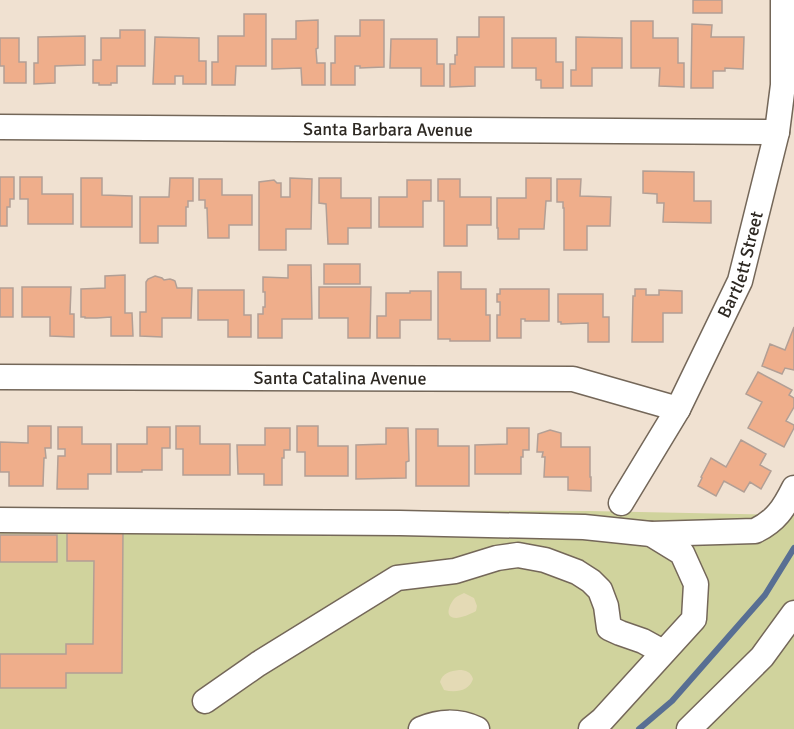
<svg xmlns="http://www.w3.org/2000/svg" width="794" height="729" font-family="Signika,sans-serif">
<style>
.green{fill:#d0d39d}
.sand{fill:#e4dab5}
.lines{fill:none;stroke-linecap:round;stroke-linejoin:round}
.stream{stroke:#586f93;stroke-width:6}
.building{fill:#efae8b;stroke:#b29f95;stroke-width:1.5}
.minor-casing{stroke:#746759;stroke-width:27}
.minor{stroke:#fff;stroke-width:24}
.labels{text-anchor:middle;stroke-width:4.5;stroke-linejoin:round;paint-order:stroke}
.street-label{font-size:18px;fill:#2d2822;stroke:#fff}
</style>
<rect width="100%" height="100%" fill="#f0e1d1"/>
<path class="green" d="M0 509 589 511 794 515V729H0Z"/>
<path class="sand" d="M464 593 474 598 477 606 476 611C471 614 461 618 456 618 443 618 450 603 455 598 459 595 460 595 464 593Z
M459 670C466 670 471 672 473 679 469 691 456 693 444 690L440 682C442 673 451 671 459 670Z"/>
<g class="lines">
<path class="stream" d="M639 729 672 701 765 595 794 548"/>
</g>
<path class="building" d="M693 0H722V13H693Z
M244 14H266V66H236L235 85H212V62H218V36H244Z
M479 17H504V67H475V86L450 87V64H455V55H457V37H479Z
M318 20V48L316 49 317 63H325V85H302L301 68 272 69V39H296V21Z
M360 20H384V67L360 68V66H355V85H331V63H335V36H360Z
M631 21H653V38H678V63H684V87L659 86 660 68H631Z
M692 24 712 25 711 37H744L743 69 725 68V71H713V88H691Z
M120 30H145V66H117V83H111V85H99V83H93V60H101V38H120Z
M85 36V65L55 66V83L34 84V63H38V37Z
M155 37 199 38V61H206V84H183V76H175V84H153Z
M576 37 622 38V68H592V86H571V70H576Z
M0 38H19V62H26V83H4V66H0Z
M512 38H556V62H563V88H541V80H536V68H512Z
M391 39H437V64H444V86H421V68H390Z
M643 171 694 172V201H711V223L663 222 664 203H657V194L643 193Z
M0 177H14V199H10V207H7V226H0Z
M20 177H42V194H73V224H28V199H20Z
M81 178H102V195L132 196V227H81Z
M170 178H193V201H188V207H186V226H158V243H140V197H169Z
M290 178 312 179 311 229H286V250H259V182L274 180 277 183H281V197H290Z
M319 178H341V198H371V228H348V244H328L326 204 319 203Z
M526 178H551V201H546L544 229H519V239H498V228H497V198H526Z
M199 179H222V195H252V225H229V238H208L207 208H205V200H199Z
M438 179H460V197H491V225H467V246H444V201H438Z
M557 179H581L580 196 611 197 610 226H587V250H564V208H563V202H557Z
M407 180H431V201H423V227H379V197H407Z
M324 264H360V284H324Z
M288 265H311L312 319H282V338H258V314H263V307H265V292H263V277L288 278Z
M438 272H461V289H486V315H490V341H450V339H438Z
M125 275V313H132L133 336H111V317L97 318H85V317H81V289L105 288V276Z
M155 276 162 278 164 280 170 279 173 280 175 281 177 288H192L191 318H162V337L140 336V312H146V282L148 279Z
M22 287H71L70 314H74V337L50 336V317H22Z
M319 287H371L370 338H348V318H319Z
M0 288H13V317H0Z
M500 289H549V321H525V319H521V338H497V315H500V302H497V294H500Z
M635 289H646V295H659V290L682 291V313H663V342H632L633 296H635Z
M198 290H244V315H251V337H228V320H198Z
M410 291H431V320H400V338H377V316H386V293H410Z
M558 294H603V317H609V342H588V323L561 324V322H558Z
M794 327V370L785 368 782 374 762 366 770 344 785 350Z
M758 372 792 390 789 395 794 398V407L786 421 794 425V428L784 447 748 428 762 402 746 394Z
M28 426H51V448H45L46 458H44L43 486H9V472H0V442L28 443Z
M176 426H200V444H230V475H183V449H176Z
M297 426H318V446H348V476H305V452H297Z
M58 427H82V444H111V474H88V489H57L58 456H65V449H58Z
M147 427H170V448H162V470H142V472H117V444H147Z
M265 428H290V450H284V458H282V485H264V474H238L237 445H265Z
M386 428H408L409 461 406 462V478L356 479V445L386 444Z
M507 428H529V450H523V457H521V474H475V445L507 444Z
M416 429H438V446H469V486H416Z
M550 430 561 433V447H590V477H591V491L568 490V477H544L545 457H542L543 452H537L538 434Z
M741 440 766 454 760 465 771 471 761 489 750 482 744 492 724 481 716 496 698 486 702 478 701 477 711 458 726 467Z
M67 530H123L122 673H66V688H0V654H66V644H93L94 561H67Z
M0 535H57V562H0Z"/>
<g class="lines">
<defs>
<g id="minor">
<path id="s1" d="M0 127 777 132"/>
<path id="s2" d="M0 377 573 379 678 409"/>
<path id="s3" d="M621 503 678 409 740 281 777 132 783 85V0"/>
<path d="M0 520 400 523 584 527 651 534 682 553 696 584 694 619 602 720 591 729"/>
<path d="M651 534 755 531C776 521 784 508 794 488"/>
<path d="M205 701 258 664 397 578 455 571 497 558 518 555 545 560 577 572 591 581 600 590 606 606 609 628 620 633 643 641 663 652"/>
<path d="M421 729C440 721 457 720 477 729"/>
<path d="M689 729 762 657 794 613"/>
</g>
</defs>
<use href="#minor" class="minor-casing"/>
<use href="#minor" class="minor"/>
</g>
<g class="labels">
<g class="street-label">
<text dy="6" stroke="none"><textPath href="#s1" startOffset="388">Santa Barbara Avenue</textPath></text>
<text dy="6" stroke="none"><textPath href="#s3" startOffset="268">Bartlett Street</textPath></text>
<text dy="6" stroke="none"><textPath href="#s2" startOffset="340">Santa Catalina Avenue</textPath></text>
</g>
</g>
</svg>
